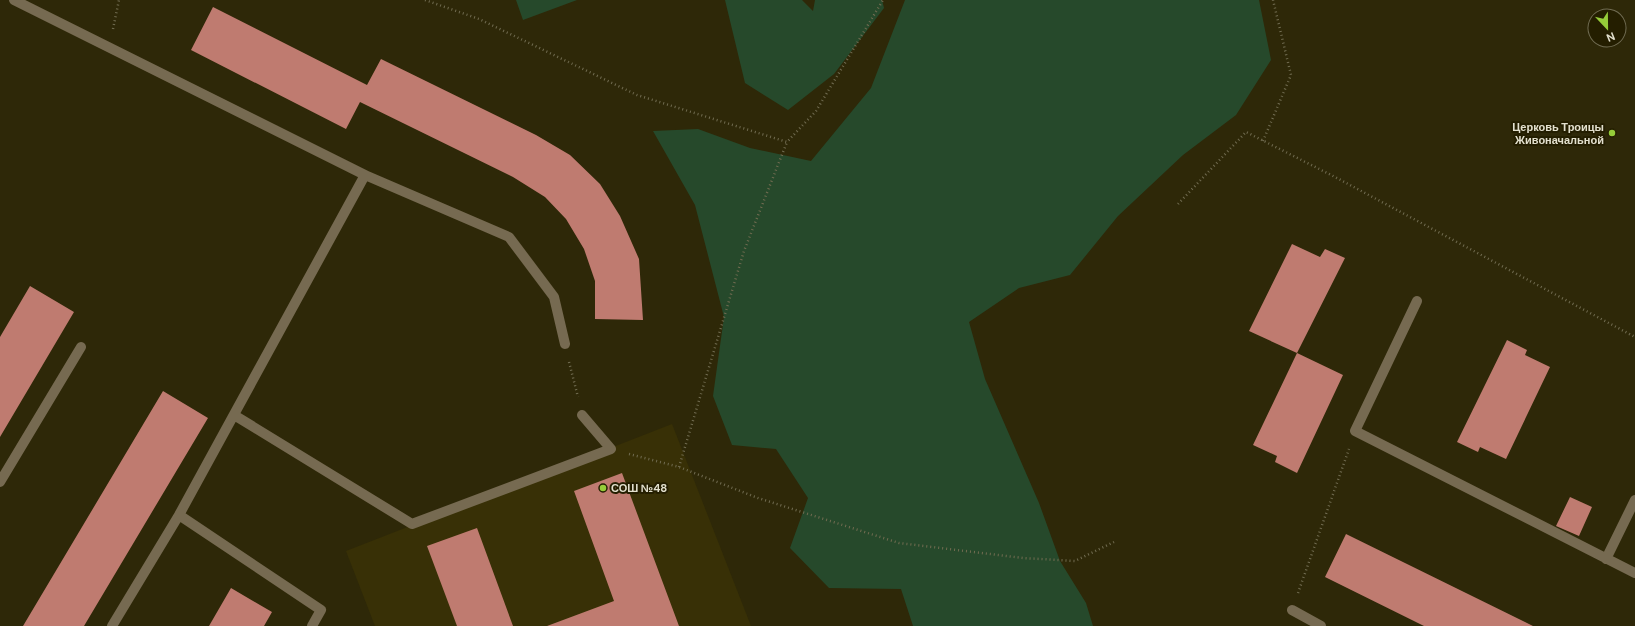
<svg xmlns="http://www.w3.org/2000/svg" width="1635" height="626" font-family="'DM Sans',sans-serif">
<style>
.built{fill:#383006}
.green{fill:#26492b}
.building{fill:#bf7b70}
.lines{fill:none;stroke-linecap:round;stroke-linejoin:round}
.path{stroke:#716c51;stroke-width:2.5;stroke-dasharray:1 3;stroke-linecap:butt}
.minor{stroke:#766a51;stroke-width:10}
.poi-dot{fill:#96cc39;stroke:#241e00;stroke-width:1.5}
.labels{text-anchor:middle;stroke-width:4;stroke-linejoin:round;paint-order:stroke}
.poi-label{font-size:11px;font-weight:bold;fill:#e3e0ce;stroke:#241e00;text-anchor:end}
</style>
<rect width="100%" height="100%" fill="#2e2808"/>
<path class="built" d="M672 424 751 626H375L346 551Z"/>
<path class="green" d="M516 0H577L523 20Z
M725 0H802L813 11 815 0H882L884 8 834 74 788 110 745 83Z
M905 0H1259L1271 60 1236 115 1183 155 1118 216 1070 275 1019 288 969 322 985 379 1039 503 1060 561 1086 603 1093 626H913L901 589 829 588 790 548 808 498 776 449 732 445 713 396 724 317 695 205 653 131 698 129 750 148 811 161 871 88Z"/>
<path class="building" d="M213 7 367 85 381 59 536 135 570 155 600 184 620 216 639 259 643 320 595 319V281L584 249 566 219 545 197 513 177 360 102 346 129 191 50Z
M1292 244 1320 257 1325 249 1345 258 1297 353 1343 375 1297 473 1275 462 1277 456 1253 445 1297 353 1249 331Z
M30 286 74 312 0 437V337Z
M1507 340 1527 350 1525 355 1550 367 1506 459 1480 447 1478 452 1457 442Z
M163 391 208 418 84 626H23Z
M622 473 679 626H547L614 601 574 491Z
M1570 497 1592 507 1579 536 1556 526Z
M477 528 513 626H457L427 546Z
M1346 534 1533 626H1424L1325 577Z
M231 588 272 612 264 626H209Z"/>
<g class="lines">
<path class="path" d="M425 0 479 19 637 95 787 142 816 111 883 0
M113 29 119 0
M1263 141 1291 75 1273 0
M1178 204 1246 132 1335 177 1635 337
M569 362 578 397
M629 454 679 467 758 498 899 543 1023 558 1075 561 1114 542
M679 467 744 251 787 142
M1298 593 1349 449"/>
<path class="minor" d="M14 0 365 175 509 237 554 297 565 344
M1417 301 1355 431 1635 573
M234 415 412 524 611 449 582 415
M0 482 81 347
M179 515 321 610 312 626
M1606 559 1635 500
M1292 610 1321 626
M112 626 179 515 365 175"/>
</g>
<g class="poi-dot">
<circle cx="1612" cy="133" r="4"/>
<circle cx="603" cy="488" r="4"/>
</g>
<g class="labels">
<g class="poi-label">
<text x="1604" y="131">Церковь Троицы<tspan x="1604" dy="13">Живоначальной</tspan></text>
<text x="611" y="492" text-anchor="start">СОШ №48</text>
</g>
</g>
<g transform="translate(1607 28) rotate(158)"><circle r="19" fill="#241e00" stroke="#706c52"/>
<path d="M0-3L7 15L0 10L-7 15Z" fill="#96cc39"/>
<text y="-6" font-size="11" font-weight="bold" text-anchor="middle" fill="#e3e0ce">N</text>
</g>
</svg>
